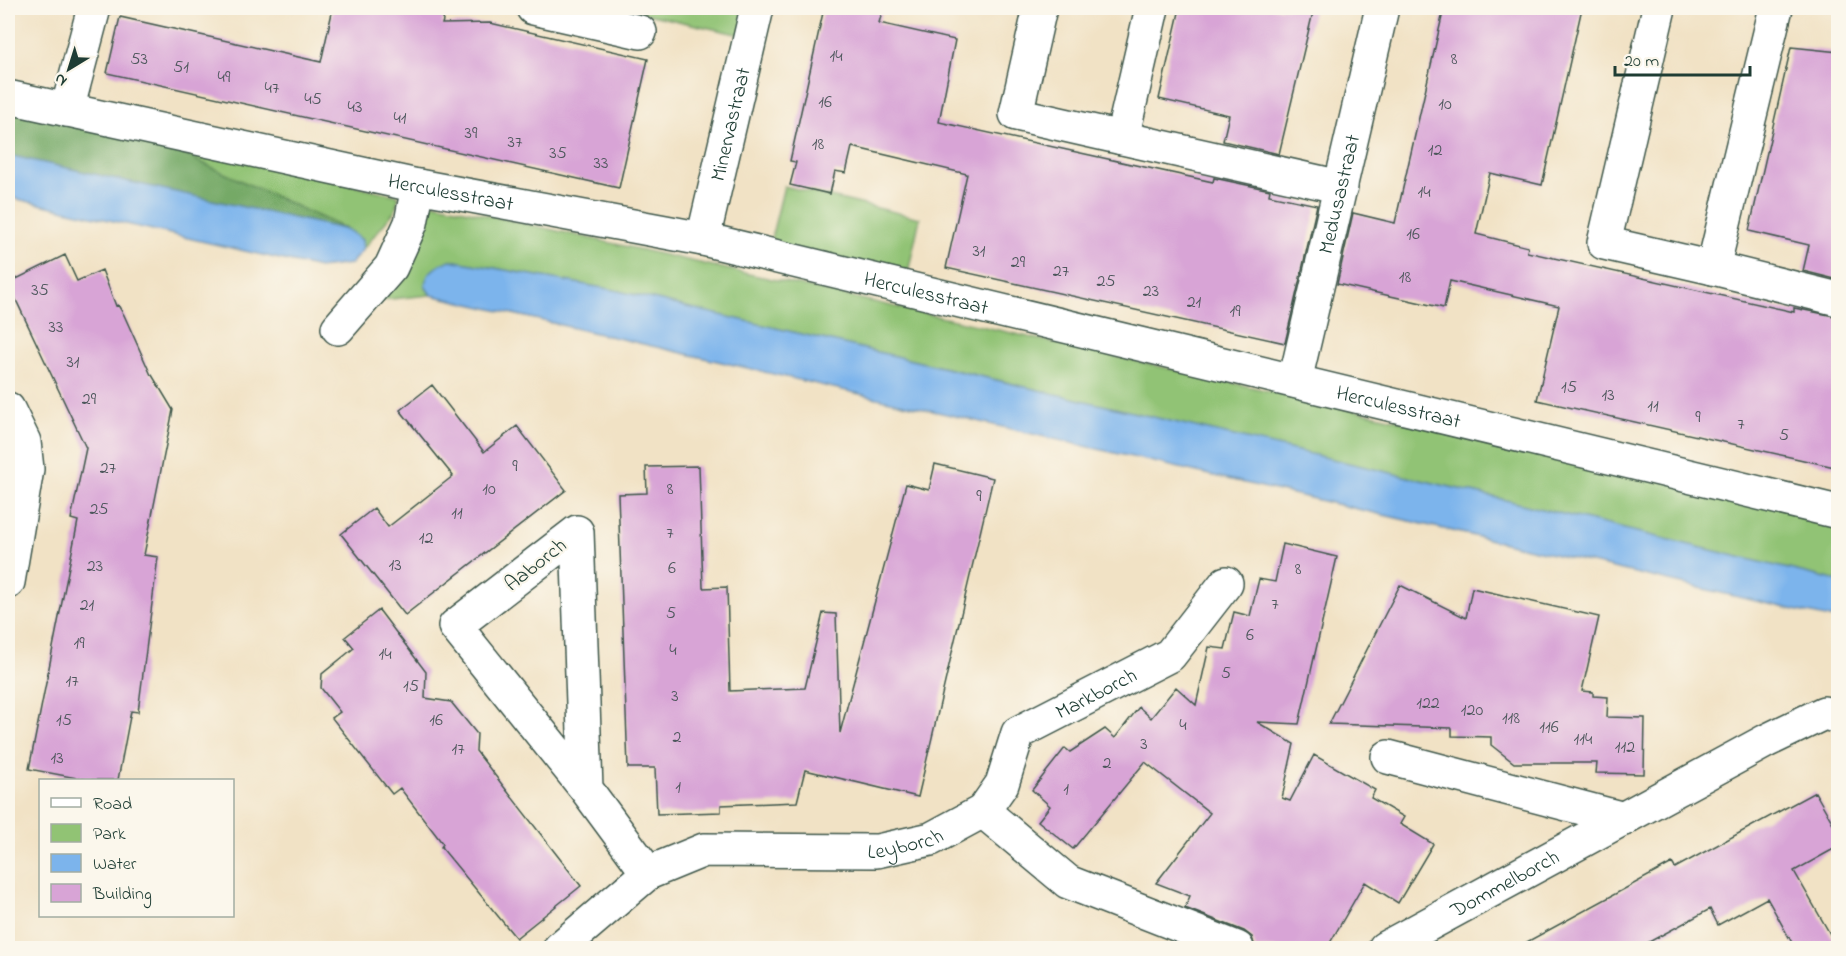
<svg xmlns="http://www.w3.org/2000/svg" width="1846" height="956" font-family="'Indie Flower',sans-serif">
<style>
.green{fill:#91c374;stroke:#588054;stroke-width:1.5}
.forest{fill:#74a966;stroke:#4a734d;stroke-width:1.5}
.water{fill:#7cb4ec;stroke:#4e7890;stroke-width:1.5}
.building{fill:#d8a4d6}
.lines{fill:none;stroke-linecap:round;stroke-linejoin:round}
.minor-casing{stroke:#3e564a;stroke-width:36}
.minor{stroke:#fff;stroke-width:33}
.labels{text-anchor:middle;stroke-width:4.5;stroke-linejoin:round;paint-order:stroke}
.number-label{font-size:18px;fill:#4d575c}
.street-label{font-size:21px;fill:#1f3d34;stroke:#fbf7ec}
</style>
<rect width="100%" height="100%" fill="#fbf7ec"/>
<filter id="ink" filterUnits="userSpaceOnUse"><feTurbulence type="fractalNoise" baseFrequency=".0167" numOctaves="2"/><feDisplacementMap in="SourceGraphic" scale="12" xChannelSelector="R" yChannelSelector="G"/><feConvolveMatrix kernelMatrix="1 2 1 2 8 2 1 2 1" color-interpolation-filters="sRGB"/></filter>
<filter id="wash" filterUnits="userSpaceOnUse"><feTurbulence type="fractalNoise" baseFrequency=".008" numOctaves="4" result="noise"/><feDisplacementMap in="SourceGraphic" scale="24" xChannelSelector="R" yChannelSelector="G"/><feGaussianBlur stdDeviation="1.35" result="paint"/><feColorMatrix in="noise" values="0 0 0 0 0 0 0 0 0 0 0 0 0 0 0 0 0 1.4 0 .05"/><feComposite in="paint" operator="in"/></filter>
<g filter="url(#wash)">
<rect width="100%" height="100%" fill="#f1e2c5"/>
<path class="green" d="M620 8H747L741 35Z
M137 133 399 196 395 211 363 249 362 240 348 230Z
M784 186 920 218 907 277 770 243Z
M429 202 1838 519V581L1493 497 614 290 450 260 425 286 431 295 371 301Z"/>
<path class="forest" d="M8 105 137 133 348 230 8 155Z"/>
<path class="water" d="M8 155 348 230 362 240 363 249 351 264 319 268 8 197Z
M450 260 614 290 1493 497 1838 581V620L431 295 425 286C426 271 437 266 450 260Z"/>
<g id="blocks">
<path class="building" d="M333 8H421L445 13 442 24 490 23 648 59 619 188 107 73 120 17 321 62Z
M824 8H883L879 23 955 40 939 122 1213 182 1214 178 1270 190 1269 195 1317 205 1285 343 946 268 967 174 852 147 846 173 835 171 830 194 790 185 796 162 790 161Z
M1180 8H1314L1279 154 1223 141 1229 115 1159 99Z
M1444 8H1582L1542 185 1490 173 1476 234 1528 247 1527 252 1794 312V308L1839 317V468L1537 400 1559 306 1450 281 1444 308 1337 284 1353 213 1395 223Z
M1791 47 1839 52V280L1803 271 1809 245 1749 231Z
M65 255 77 281 102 270 116 306 118 305 124 315 151 375H152L173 410 144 555 158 557 138 712 131 711 118 780H87L29 769 78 521 71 519 86 448 8 283Z
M432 385 484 452 517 426 566 490 405 615 341 534 374 508 388 527 453 476 400 410Z
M935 464 993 478 918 797 805 770 797 802 721 805V812L657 814 655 768H628L618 494 647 493 646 467 699 466 703 588 727 587 730 691 805 688 823 613 836 614 840 733 906 484 929 490Z
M1283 544 1337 557 1299 724 1257 722 1294 744 1282 798 1290 801 1314 755 1375 790 1371 798 1404 817 1400 824 1433 844 1398 903 1365 882 1327 948H1255L1252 937 1244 931 1185 908 1190 896 1156 883 1210 813 1145 762 1073 849 1038 821 1050 806 1032 790 1065 748 1070 752 1105 729 1115 738 1139 707 1151 718 1176 687 1196 705 1209 647 1225 649 1234 612 1250 616 1259 579 1275 582Z
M1400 585 1466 618 1472 588 1599 617 1582 691 1593 692V696L1608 697 1607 717 1645 718 1644 774 1596 773 1597 763H1514L1491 745V737L1452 736V728L1329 724Z
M379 610 426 672 425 698 451 702 477 734 476 751 581 886 516 938 441 847 443 844 400 788 392 794 332 718 340 712 321 688 322 674 354 648 345 637Z
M1815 792 1839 834V846L1794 871 1838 948H1795L1767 898 1718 925 1710 909 1638 948H1516L1672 863 1675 868Z"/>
</g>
</g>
<g filter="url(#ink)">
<use href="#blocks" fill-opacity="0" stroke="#3e564a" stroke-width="1.5"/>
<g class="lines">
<defs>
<g id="minor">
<path d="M533 8 640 32"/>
<path d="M1040 8 1016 114 1122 138 1152 8"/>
<path d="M1659 8 1604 243 1713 268 1776 8"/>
<path id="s1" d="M8 97 418 186 703 239 1838 512"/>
<path d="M67 110 94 8"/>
<path d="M1122 138 1341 187"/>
<path id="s2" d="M703 239 757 8"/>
<path d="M1713 268 1838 299"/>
<path d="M338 328 391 267 411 223 418 186"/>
<path id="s3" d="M1295 381 1382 8"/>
<path d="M8 409 24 442 27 469 8 582"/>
<path d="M1388 757 1624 819"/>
<path d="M586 789 577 532 455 626 586 789 648 873"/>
<path id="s4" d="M983 811 1002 784 1018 733 1170 655 1226 583"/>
<path id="s5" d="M560 948 648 873 704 850 877 851 931 839 983 811 1068 882 1237 948"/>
<path id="s6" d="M1385 948 1766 741 1824 713 1838 717"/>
</g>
</defs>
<use href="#minor" class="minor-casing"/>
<use href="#minor" class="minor"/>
</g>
</g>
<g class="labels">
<g class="number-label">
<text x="836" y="61">14</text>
<text x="139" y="64">53</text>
<text x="1454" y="64">8</text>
<text x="181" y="72">51</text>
<text x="224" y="82">49</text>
<text x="272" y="93">47</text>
<text x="313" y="104">45</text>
<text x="825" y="107">16</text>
<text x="1445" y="109">10</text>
<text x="355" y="112">43</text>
<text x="400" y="123">41</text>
<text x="471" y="138">39</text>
<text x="515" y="147">37</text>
<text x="818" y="149">18</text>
<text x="1435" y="155">12</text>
<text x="558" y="158">35</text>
<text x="601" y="168">33</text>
<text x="1424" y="197">14</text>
<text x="1413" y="239">16</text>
<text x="979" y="256">31</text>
<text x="1018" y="267">29</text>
<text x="1061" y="276">27</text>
<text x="1405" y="282">18</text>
<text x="1106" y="286">25</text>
<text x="40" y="295">35</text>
<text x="1151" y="296">23</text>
<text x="1194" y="307">21</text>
<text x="1235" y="316">19</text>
<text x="56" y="332">33</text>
<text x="73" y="367">31</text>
<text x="1569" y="392">15</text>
<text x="1608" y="400">13</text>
<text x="89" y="404">29</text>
<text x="1653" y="411">11</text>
<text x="1698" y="422">9</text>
<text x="1741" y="429">7</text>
<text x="1784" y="440">5</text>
<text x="515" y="471">9</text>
<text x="108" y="473">27</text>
<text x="489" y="494">10</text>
<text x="670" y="494">8</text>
<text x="979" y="501">9</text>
<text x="99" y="514">25</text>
<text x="457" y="518">11</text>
<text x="670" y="538">7</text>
<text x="426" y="543">12</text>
<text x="395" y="570">13</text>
<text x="95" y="571">23</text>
<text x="672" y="573">6</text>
<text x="1298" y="574">8</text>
<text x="1275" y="609">7</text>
<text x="87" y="610">21</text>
<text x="671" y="618">5</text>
<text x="1250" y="640">6</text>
<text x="79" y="648">19</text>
<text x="673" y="655">4</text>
<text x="385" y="659">14</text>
<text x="1226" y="678">5</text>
<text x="72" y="686">17</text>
<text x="411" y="691">15</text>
<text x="675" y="701">3</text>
<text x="1428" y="708">122</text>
<text x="1472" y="715">120</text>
<text x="1511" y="723">118</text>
<text x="64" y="725">15</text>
<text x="436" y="725">16</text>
<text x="1183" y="730">4</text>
<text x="1549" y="732">116</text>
<text x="677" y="742">2</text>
<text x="1583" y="744">114</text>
<text x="1144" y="749">3</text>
<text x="1625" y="752">112</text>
<text x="458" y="754">17</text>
<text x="57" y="763">13</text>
<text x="1107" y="768">2</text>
<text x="678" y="792">1</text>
<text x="1066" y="794">1</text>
</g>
<g class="street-label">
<text dy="7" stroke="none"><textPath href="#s2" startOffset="118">Minervastraat</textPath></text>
<text dy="7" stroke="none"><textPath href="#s1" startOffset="453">Herculesstraat</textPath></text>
<text dy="7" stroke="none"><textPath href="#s3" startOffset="192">Medusastraat</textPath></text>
<text dy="7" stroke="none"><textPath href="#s1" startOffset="939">Herculesstraat</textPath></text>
<text dy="7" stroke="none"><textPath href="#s1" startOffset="1425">Herculesstraat</textPath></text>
<text transform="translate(535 564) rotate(-38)" y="7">Aaborch</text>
<text dy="7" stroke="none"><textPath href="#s4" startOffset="174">Markborch</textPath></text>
<text dy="7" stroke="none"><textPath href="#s5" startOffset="378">Leyborch</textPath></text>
<text dy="7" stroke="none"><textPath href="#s6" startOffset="136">Dommelborch</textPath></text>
</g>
</g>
<rect width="1846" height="956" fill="none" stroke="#fbf7ec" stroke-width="30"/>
<rect x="39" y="779" width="195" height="138" fill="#fbf7ec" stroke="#a3ada2" stroke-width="1.5"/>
<rect x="51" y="798" width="30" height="9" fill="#ffffff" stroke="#a3ada2" stroke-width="1.5"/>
<text x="93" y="809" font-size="18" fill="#1f3d34">Road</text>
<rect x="51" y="824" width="30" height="18" fill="#91c374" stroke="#a3ada2" stroke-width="1.5"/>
<text x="93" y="839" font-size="18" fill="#1f3d34">Park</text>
<rect x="51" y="854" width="30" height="18" fill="#7cb4ec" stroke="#a3ada2" stroke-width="1.5"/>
<text x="93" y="869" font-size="18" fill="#1f3d34">Water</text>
<rect x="51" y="884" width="30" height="18" fill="#d8a4d6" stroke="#a3ada2" stroke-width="1.5"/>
<text x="93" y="899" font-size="18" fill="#1f3d34">Building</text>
<g transform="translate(69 69) rotate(218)" stroke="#fbf7ec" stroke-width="4.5" paint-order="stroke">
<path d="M0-4.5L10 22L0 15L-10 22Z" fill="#1f3d34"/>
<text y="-9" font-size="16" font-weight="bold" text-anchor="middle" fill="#1f3d34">N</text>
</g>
<path d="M1615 66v9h135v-9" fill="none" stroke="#1f3d34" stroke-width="3"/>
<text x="1624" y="66" font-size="18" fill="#1f3d34" stroke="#fbf7ec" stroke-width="4.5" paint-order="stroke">20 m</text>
</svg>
